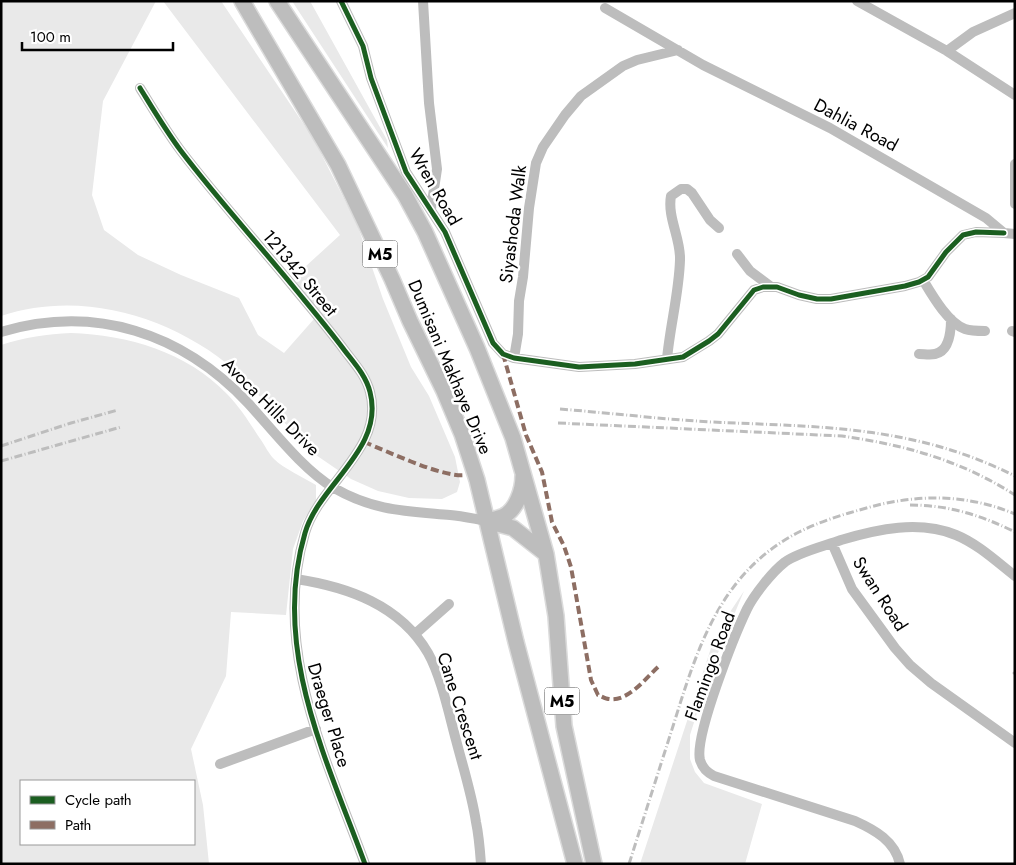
<svg xmlns="http://www.w3.org/2000/svg" width="1016" height="865" font-family="Jost,sans-serif">
<style>
.green{fill:#e9e9e9;fill-rule:evenodd}
.lines{fill:none;stroke-linecap:round;stroke-linejoin:round}
.stream{stroke:#bbb;stroke-width:3}
.primary-casing{stroke:#dbdbdb;stroke-width:18}
.minor{stroke:#bdbdbd;stroke-width:10}
.primary{stroke:#bdbdbd;stroke-width:15}
.rail{stroke:#bdbdbd;stroke-width:3;stroke-dasharray:8 2.5 1 2.5;stroke-linecap:butt}
.quiet{stroke:#8d6e63;stroke-width:4;stroke-dasharray:8 4;stroke-linecap:butt}
.cycleway-casing{stroke:#fff;stroke-width:8}
.cycleway{stroke:#1b5e20;stroke-width:5}
.labels{text-anchor:middle;stroke-width:5;stroke-linejoin:round;paint-order:stroke}
.shield{fill:#fff;stroke:#4c4c4c;stroke-width:1}
.shield-label{font-size:16px;font-weight:bold;fill:#000}
.street-label{font-size:18px;fill:#000;stroke:#fff}
</style>
<rect width="100%" height="100%" fill="#fff"/>
<path class="green" d="M1 1H156L103 101 92 195 104 230 138 255 181 275 239 298 258 335 284 353 314 319 294 277 340 235 163 1H221L313 138 357 224 383 299 411 367 429 396 455 457 460 482 457 492 442 499 409 498 378 491 351 479 313 453 236 371C173 317 83 289 1 316Z
M292 1H310L387 140 388 148Z
M71 333C128 335 187 352 227 394 240 407 251 425 261 440 265 446 269 454 274 459 283 468 304 478 316 485V500L303 521 293 549 286 615 231 612 226 676 191 749 203 805 209 864H1V345C25 337 47 334 71 333ZM194 781V844H21V781Z
M744 591 710 672 690 735V759L695 772 704 783 762 804 745 864H640L711 648 726 618Z"/>
<g class="lines">
<path class="stream" d="M1014 673H1015"/>
<defs>
<path id="primary" d="M242 1 338 165 392 279 410 321 444 391 462 434 477 480 516 642 575 864
M277 1 405 195 425 232 477 348 513 438 546 554 556 616 564 726 594 864
M487 521 513 528 546 554
M489 521C494 519 500 518 504 516 517 509 523 489 523 476"/>
</defs>
<use href="#primary" class="primary-casing"/>
<path class="minor" d="M341 1 363 46 371 78 406 172 445 232 493 343 503 354 514 358 579 367 635 364 683 357 709 341 718 334 754 290 763 287H777L799 295 817 299H831L905 286 919 282 928 277 946 252 963 235 976 232 1004 233
M423 1 429 103 437 169 431 209
M857 1 947 51 973 32 1015 13
M605 8 703 65 830 128 986 218 1004 233 1015 234
M947 51 1015 95
M140 88C153 109 166 131 181 151 216 197 255 240 292 285 310 307 328 328 345 351 355 364 366 376 370 392 385 449 319 484 305 533 271 648 326 758 365 864
M1015 164V204
M737 254 750 271 770 286
M923 280C932 295 948 323 965 329 971 331 978 331 985 331
M1012 331 1015 332
M1 332C95 304 182 333 248 403 272 429 303 470 334 488 374 511 406 511 450 515 462 516 475 519 487 521
M919 354C924 354 930 355 935 354 950 351 951 331 951 319
M514 358 518 334 519 301 523 277 529 208 536 163 543 147 565 115 581 96 623 66 637 60 678 50
M667 359C670 326 679 293 680 260 681 239 667 217 671 196L681 189H687L692 193 710 220 719 228
M832 543 852 589 895 648 910 665 931 683 1015 743
M296 579C348 587 400 605 428 653 441 676 449 714 456 740 463 767 472 795 476 822 479 836 480 850 481 864
M415 634 449 604
M220 764 316 729
M900 864C895 841 875 830 855 821L714 776C707 772 703 769 700 760 694 736 735 634 747 609 754 595 772 572 785 562 799 552 825 546 841 540 878 529 919 520 956 535 978 544 997 562 1015 576"/>
<use href="#primary" class="primary"/>
<path class="rail" d="M560 409C610 413 660 419 711 422 821 427 913 425 1015 476
M558 423 842 436C905 445 960 460 1015 495
M1 446 71 423 118 410
M1 461 121 427
M910 505C948 505 981 515 1015 532
M629 864C644 817 659 770 674 723 698 646 721 572 799 532 819 522 841 515 863 509 914 494 965 493 1015 514"/>
<path class="quiet" d="M503 354 526 435 542 472 552 522 564 546 571 567 591 680 598 695C601 696 606 699 609 699 628 702 646 678 658 667
M364 442C387 451 443 478 465 475"/>
<defs>
<path id="cycleway" d="M341 1 363 46 371 78 406 172 445 232 493 343 503 354 514 358 579 367 635 364 683 357 709 341 718 334 754 290 763 287H777L799 295 817 299H831L905 286 919 282 928 277 946 252 963 235 976 232 1004 233
M140 88C153 109 166 131 181 151 216 197 255 240 292 285 310 307 328 328 345 351 355 364 366 376 370 392 385 449 319 484 305 533 271 648 326 758 365 864"/>
</defs>
<use href="#cycleway" class="cycleway-casing"/>
<use href="#cycleway" class="cycleway"/>
</g>
<g class="labels">
<g class="shield">
<rect x="362.5" y="240.5" width="35" height="27" rx="4"/>
<rect x="544.5" y="687.5" width="35" height="27" rx="4"/>
</g>
<g class="shield-label">
<text x="380" y="260">M5</text>
<text x="562" y="707">M5</text>
</g>
<g class="street-label">
<text transform="translate(856 125) rotate(28)" y="6">Dahlia Road</text>
<text transform="translate(435 187) rotate(60)" y="6">Wren Road</text>
<text transform="translate(513 224) rotate(-83)" y="6">Siyashoda Walk</text>
<text transform="translate(300 273) rotate(50)" y="6">121342 Street</text>
<text transform="translate(450 367) rotate(67)" y="6">Dumisani Makhaye Drive</text>
<text transform="translate(271 407) rotate(45)" y="6">Avoca Hills Drive</text>
<text transform="translate(880 594) rotate(57)" y="6">Swan Road</text>
<text transform="translate(710 666) rotate(-70)" y="6">Flamingo Road</text>
<text transform="translate(460 706) rotate(72)" y="6">Cane Crescent</text>
<text transform="translate(329 715) rotate(73)" y="6">Draeger Place</text>
</g>
</g>
<rect width="1016" height="865" fill="none" stroke="#000000" stroke-width="5"/>
<rect x="20" y="780" width="175" height="65" fill="#ffffff" stroke="#999999"/>
<rect x="30" y="796" width="25" height="8" fill="#1b5e20" stroke="#999999"/>
<text x="65" y="805" font-size="15" fill="#000000">Cycle path</text>
<rect x="30" y="821" width="25" height="8" fill="#8d6e63" stroke="#999999"/>
<text x="65" y="830" font-size="15" fill="#000000">Path</text>
<path d="M22 42v8h151v-8" fill="none" stroke="#000000" stroke-width="2.5"/>
<text x="30" y="42" font-size="15" fill="#000000" stroke="#ffffff" stroke-width="4" paint-order="stroke">100 m</text>
</svg>
